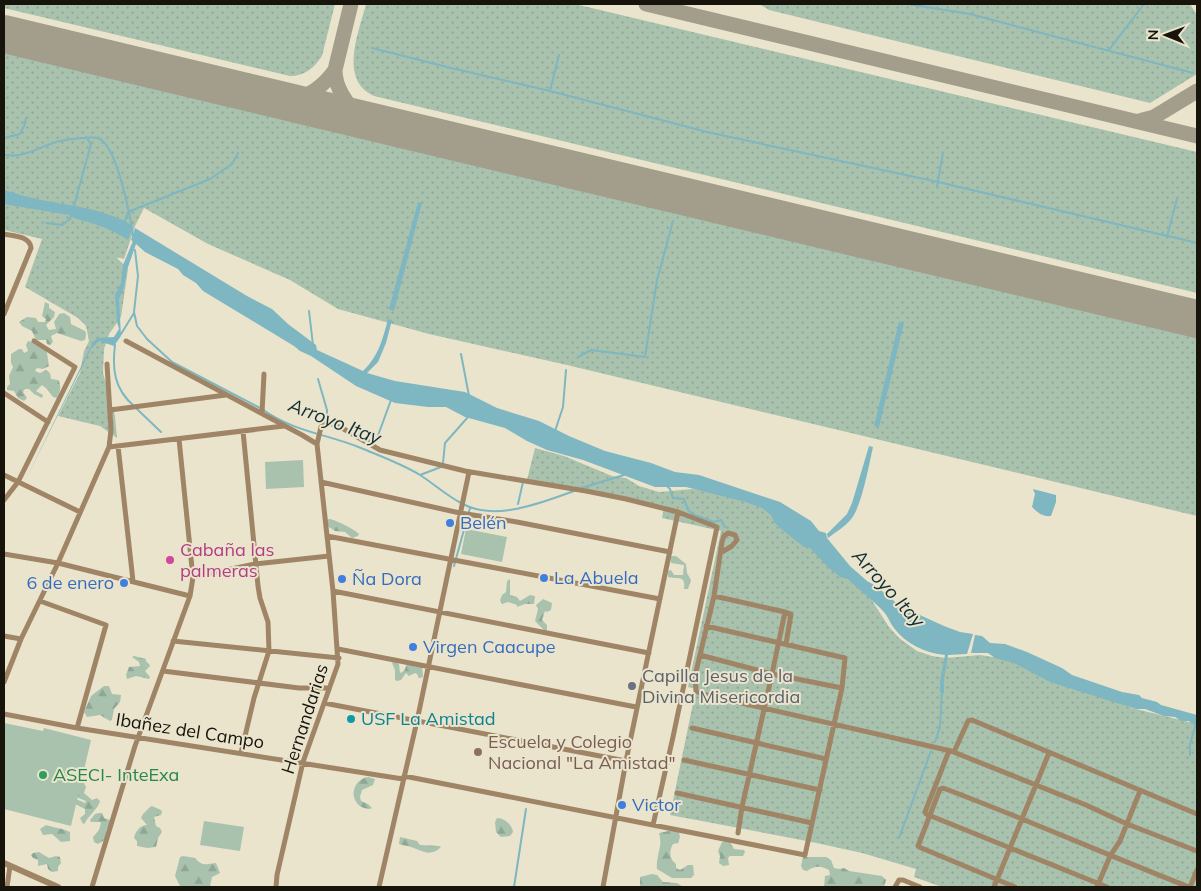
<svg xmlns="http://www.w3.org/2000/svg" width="1201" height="891" font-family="Mulish,sans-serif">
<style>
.grass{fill:url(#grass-dots)}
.forest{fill:url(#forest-firs)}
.pitch{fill:#a8c2ae}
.water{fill:#7eb6c1}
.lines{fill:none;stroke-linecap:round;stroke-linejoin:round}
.stream{stroke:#7eb6c1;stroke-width:2}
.taxiway{stroke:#a39e8c;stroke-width:15}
.runway{stroke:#a39e8c;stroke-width:38}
.minor{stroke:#9f8566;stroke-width:5}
.tertiary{stroke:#9f8566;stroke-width:6}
.shop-dot{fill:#3f7fe0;stroke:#ebe4cd;stroke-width:2}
.hotel-dot{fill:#d1479c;stroke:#ebe4cd;stroke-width:2}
.worship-dot{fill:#6b7280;stroke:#ebe4cd;stroke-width:2}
.culture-dot{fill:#0f9aa8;stroke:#ebe4cd;stroke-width:2}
.education-dot{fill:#8d6e63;stroke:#ebe4cd;stroke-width:2}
.leisure-dot{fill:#2e9e5b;stroke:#ebe4cd;stroke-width:2}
.labels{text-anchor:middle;stroke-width:4;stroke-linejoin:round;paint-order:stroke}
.shop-label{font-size:18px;fill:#366cbe;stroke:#ebe4cd;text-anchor:start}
.hotel-label{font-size:18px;fill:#b23c85;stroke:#ebe4cd;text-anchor:start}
.worship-label{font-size:18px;fill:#5b616d;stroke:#ebe4cd;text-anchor:start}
.street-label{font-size:18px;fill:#17140c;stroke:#ebe4cd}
.culture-label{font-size:18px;fill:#0d838f;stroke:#ebe4cd;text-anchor:start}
.education-label{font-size:18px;fill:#785e54;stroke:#ebe4cd;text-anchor:start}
.leisure-label{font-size:18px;fill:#27864d;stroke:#ebe4cd;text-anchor:start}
.water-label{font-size:19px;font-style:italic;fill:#122f35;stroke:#ebe4cd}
</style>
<defs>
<pattern id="grass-dots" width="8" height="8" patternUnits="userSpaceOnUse" patternTransform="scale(1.25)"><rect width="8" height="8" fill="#a8c2ae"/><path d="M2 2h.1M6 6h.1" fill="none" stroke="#90a694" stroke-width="1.8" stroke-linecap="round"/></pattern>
<pattern id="forest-firs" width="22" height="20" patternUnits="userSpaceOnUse" patternTransform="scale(1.25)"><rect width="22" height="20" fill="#a8c2ae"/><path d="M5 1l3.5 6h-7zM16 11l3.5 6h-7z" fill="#90a694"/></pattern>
</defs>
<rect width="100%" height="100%" fill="#ebe4cd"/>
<path class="grass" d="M4 4H335L322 56C314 68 305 76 290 76L4 8Z
M366 4H575L1197 152V293L374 96C338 80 359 32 366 4Z
M759 4H1190L1197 15V74L1150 103 769 10Z
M4 52 1197 338V516L567 365 429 334 338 309 290 280 208 244 144 208 135 226 124 259 116 257 128 269 121 317 109 334 104 349 103 373 115 416 117 438 100 426 58 416 80 373 84 351 89 341 86 326 78 318 25 287 42 239 4 230Z
M535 448 564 456 612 476 626 478 639 486 659 492 692 489 705 490 767 505 871 599 889 627 899 638 917 651 932 656 946 658 980 655 1006 659 1132 708 1197 724V887H942L914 877 916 869 862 853 812 842 670 815 696 689 688 687 721 531 662 518 664 507 527 480Z"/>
<path class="forest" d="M45 302 49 304V308L55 312 54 317 46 325 49 330 56 329 54 322 59 314 64 313 70 317 71 324 85 331 86 335 85 340 81 341 57 333 51 336 53 342 50 345 47 344 46 340H36L32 331 22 326 19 322 27 317 36 318 38 322H45L46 319 42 316Z
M28 341 45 346 47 353 49 366 43 369 37 368 35 371 40 373 46 370 50 373 51 379 58 380C62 385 60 392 57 398L53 397 47 389 42 385 36 391 43 395 42 398 34 394 29 389H25L23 392 27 398 24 401 18 398 14 391 7 390V387L10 384 9 376 13 367 11 363V354L19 349H22L24 353 28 351 26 345Z
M329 519C334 519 356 530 359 534L358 536 352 538 345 532 335 531 326 525 327 520Z
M672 556H676L686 564 687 573 691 580 688 589H684C686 573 676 580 668 577V571L671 570 674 575H683L684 565 671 563 670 557Z
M510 579V595L517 597 520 601 530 595 535 596 534 604H525L517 607V605L508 602 502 604 500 600 502 595 506 592 507 581Z
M543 599 552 603 551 610 547 612 545 611 542 620 547 625V630L545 631 535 621 538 609 536 605Z
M134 656 146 659V661L149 664 150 666 145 671 150 677 149 679 136 676 127 679 126 675 129 667 140 666 139 662 132 657Z
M394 661 399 664 400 673 404 671 407 664 422 666 423 677 419 678 417 674 415 673 409 676 406 673 401 680 397 681 395 680V670L392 663Z
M104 686H109L112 694 121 695 120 702 114 709 112 720 110 721 100 715 87 717 84 712 91 696Z
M368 777 375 779 373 785 362 790 360 797 361 801 368 804 372 808 370 809C348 808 349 780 368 777Z
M82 782 84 783 86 787 84 793 92 800 97 798 100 801C98 809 89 815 85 823L83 824 80 818 85 814V809L75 804 76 799 85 803 86 801 76 797 80 783Z
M152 806 161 810 162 812 161 815 154 817 156 826 160 828 162 832 158 838 156 847 147 848 137 846V841L134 838C135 832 140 825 147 825L141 818 143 814 150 807Z
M99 813H102L104 818 110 820C109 829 105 827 106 839L98 844 94 842 93 837 99 830 101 823 100 822H91L90 820 95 814Z
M497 818C505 818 512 825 513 832L510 836 501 837 496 832 495 822Z
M46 825C55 828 62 828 70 832V841L61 842 52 834 43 835 40 829Z
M673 830 679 832 680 837 678 843 673 844C669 851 669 859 676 864V868L680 870 688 865H693L694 875 691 878H672L657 869C656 861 659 853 660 846 661 842 660 837 659 833Z
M400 837 417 841 420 845 439 846 441 847C430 858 421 850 411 847 407 845 403 846 399 844Z
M725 841 730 842 734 849 744 850 745 852 743 856H730L728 858 729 865 723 866 719 863 720 856 718 851 722 842Z
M39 852 49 858 56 856 60 857 61 863 58 867V871L52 872 48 869 47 864 38 866V860L33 858 31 855 33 853Z
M183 856 195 858C203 867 205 864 216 863L220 873 212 877 210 887H180V886L175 876 180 857Z
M803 857H826L831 860 834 868 839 869 844 868 849 871 882 876 886 880 884 887H824L825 876 830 875 829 870C822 866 815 865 807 871L803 870 801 866Z
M652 874 657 875 663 882 677 883 683 887H640V877Z"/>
<path class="pitch" d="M303 460 304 487 266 489 265 462Z
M466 529 507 537 502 562 461 554Z
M4 723 43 731 44 728 91 740 71 826 4 809Z
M204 821 244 827 240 851 200 845Z"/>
<path class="water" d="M4 190C15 193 26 197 37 199 69 206 105 208 133 226L128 240C116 232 102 226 88 222 81 220 75 219 69 215L4 204Z
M418 202 422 203 394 311 389 309Z
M135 228 247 296 272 309 288 324 316 345 317 350 363 371C378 357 383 339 388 319L392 320 386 343 378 362 367 373 395 381 465 392 497 408 539 421 569 436 605 451 651 463 675 472 699 475 780 502 811 521 819 531 826 533 827 538 850 566 867 581 876 586 900 606 944 626 960 632 973 634 967 654 948 655 944 679V692H940V681L945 655C925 653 906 644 894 628 890 623 888 616 883 611 873 600 859 590 848 579L840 577 829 568 810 548 804 547 780 528 774 522 771 515 762 508 746 502 686 487H655L583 460 547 450 527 441 505 428 465 417 446 407H428L395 403 356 386 311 356 300 351 294 346 203 291 196 283 183 275 178 269 145 252 136 244 127 270 124 287 119 299 121 336 114 346 99 341 91 349 25 481 92 344 97 338 114 337 119 329 117 322 115 295 121 283 123 265 133 241 131 240Z
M899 322 904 323 879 427 874 426Z
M869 446 873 447C869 465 862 504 852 518 846 526 837 531 828 538L827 534 847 514 852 503Z
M1033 489 1056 495V502L1051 516C1043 517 1038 513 1032 507L1035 494Z
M975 635 982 636 990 643 1005 644 1027 652 1062 668 1072 675 1122 692 1139 695 1142 698 1157 702 1161 705 1197 715V725L1191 723 1189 721H1181L1175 717 1164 716 1145 709H1136L1050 682 1014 663 995 658 988 653H971Z"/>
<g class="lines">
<path class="stream" d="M907 4 970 14 1193 73
M372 48 451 68 550 91 707 132 938 182 1167 236 1177 199
M1109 50 1144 4
M550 91 559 55
M4 138 20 134 25 124 26 118
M4 155C9 155 14 156 19 155 32 153 43 146 56 142 63 140 91 136 98 138 118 145 132 224 134 245
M937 186 943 153
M74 206 91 144 86 137
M46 223 62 225 70 219 71 215
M124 224 128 212 210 179 232 164 238 153
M1168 236 1197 243
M135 250 138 276 134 312 137 326 147 339 172 362 262 409C294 432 327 434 361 448 380 456 402 464 420 475 434 484 446 495 461 503
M309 311 313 345
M121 334 134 313
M115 345C112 369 114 389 134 406
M461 354 469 396
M578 357 591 350 645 357 657 280 673 221
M318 379 327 410V420
M137 409 161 432
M555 431 563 407 566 370
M367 440 376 441 391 400
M443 463 445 443 468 417
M420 475 441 467
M667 486 670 489 673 498 684 499 688 510 692 514 714 522 721 520 725 527
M581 488 624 475
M518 504 523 482
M465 505C496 521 544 502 574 491
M454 566 470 508
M935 742 940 727 942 690
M1190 755V745L1196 723
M899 838 931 751
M514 887 526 809"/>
<path class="taxiway" d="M646 4 1197 136
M335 70 351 4
M289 102C309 96 323 87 335 70 335 90 349 107 363 120
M1139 121 1154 117 1197 91"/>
<path class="runway" d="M4 34 1197 319"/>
<path class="minor" d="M4 234C14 236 30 236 31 248L4 314
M126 341 302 435 317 444
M4 393 48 422
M110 410 226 395
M262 413 264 374
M118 446 133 581
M109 447 284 426
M4 475 80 512
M321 482 460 513 517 522 670 552
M4 500 18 482 75 367 34 341
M327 536 660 599
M722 552 732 546 737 540 735 535 728 533 724 536 722 542 714 596 695 676 696 691 702 694 951 751 1086 805 1127 824 1197 851
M4 554 58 563 190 596
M193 577 255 564 329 556
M333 591 649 653
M714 596 785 612 772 674 742 807 738 833
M40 601 106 625 77 728
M785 612 791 614 786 644
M4 636 21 639
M173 641 339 658
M338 649 636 707
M700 655 772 674 842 688
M163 671 299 688H329
M4 682 21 639 58 563 109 447 111 430 107 364
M324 703 626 761
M4 714 77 728 403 779
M692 728 826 759
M949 751 925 812 926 814 1107 887
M954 752 968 721 972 720 1197 814
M241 753 254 698 269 651 268 622 260 598 258 586 243 431
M684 760 820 790
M404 776 805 855 842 688 845 658 706 626
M677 793 812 823
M7 887 10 866
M92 887 135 746 190 596 193 577 192 568 179 439
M276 887 277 875 303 762 338 664 333 591 317 444 321 427 327 422 342 428 380 450 465 471 586 491 626 499 678 512 717 527 673 737 653 825
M379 887 417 721 469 472
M603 887 626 761 678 512
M895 887 899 880H903L920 887
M994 887 1049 753
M1015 887 919 847 918 846 940 789 943 788C1026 819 1107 855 1189 887
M1097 887 1110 856 1120 841 1140 791
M1190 887 1197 870"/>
<path class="tertiary" d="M4 863 58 887"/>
</g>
<g class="shop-dot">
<circle cx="450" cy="523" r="5"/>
<circle cx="544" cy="578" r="5"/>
<circle cx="342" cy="579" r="5"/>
<circle cx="124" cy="583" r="5"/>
<circle cx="413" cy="647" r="5"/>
<circle cx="622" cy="805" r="5"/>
</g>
<circle class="hotel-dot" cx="170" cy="560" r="5"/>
<circle class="worship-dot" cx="632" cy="686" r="5"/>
<circle class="culture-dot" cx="351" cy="719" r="5"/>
<circle class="education-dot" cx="478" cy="752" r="5"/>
<circle class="leisure-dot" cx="43" cy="775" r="5"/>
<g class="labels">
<g class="shop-label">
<text x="460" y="529">Belén</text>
<text x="554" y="584">La Abuela</text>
<text x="352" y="585">Ña Dora</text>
<text x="114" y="589" text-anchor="end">6 de enero</text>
<text x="423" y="653">Virgen Caacupe</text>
<text x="632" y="811">Victor</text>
</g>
<g class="hotel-label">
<text x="180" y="556">Cabaña las<tspan x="180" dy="21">palmeras</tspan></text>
</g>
<g class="worship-label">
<text x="642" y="682">Capilla Jesus de la<tspan x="642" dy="21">Divina Misericordia</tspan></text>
</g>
<g class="street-label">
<text transform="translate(305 719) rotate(-72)" y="6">Hernandarias</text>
<text transform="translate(190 731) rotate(9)" y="6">Ibañez del Campo</text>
</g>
<g class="culture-label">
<text x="361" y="725">USF La Amistad</text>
</g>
<g class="education-label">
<text x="488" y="748">Escuela y Colegio<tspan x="488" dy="21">Nacional "La Amistad"</tspan></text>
</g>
<g class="leisure-label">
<text x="53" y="781">ASECI- InteExa</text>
</g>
<g class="water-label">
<text transform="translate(335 421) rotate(21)" y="7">Arroyo Itay</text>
<text transform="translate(889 588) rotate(48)" y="7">Arroyo Itay</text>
</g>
</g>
<rect width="1201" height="891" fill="none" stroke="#17140c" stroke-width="10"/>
<g transform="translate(1166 35) rotate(271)" stroke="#ebe4cd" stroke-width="4" paint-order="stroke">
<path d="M0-4L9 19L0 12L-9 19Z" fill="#17140c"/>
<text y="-8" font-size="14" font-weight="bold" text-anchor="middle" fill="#17140c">N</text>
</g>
</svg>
